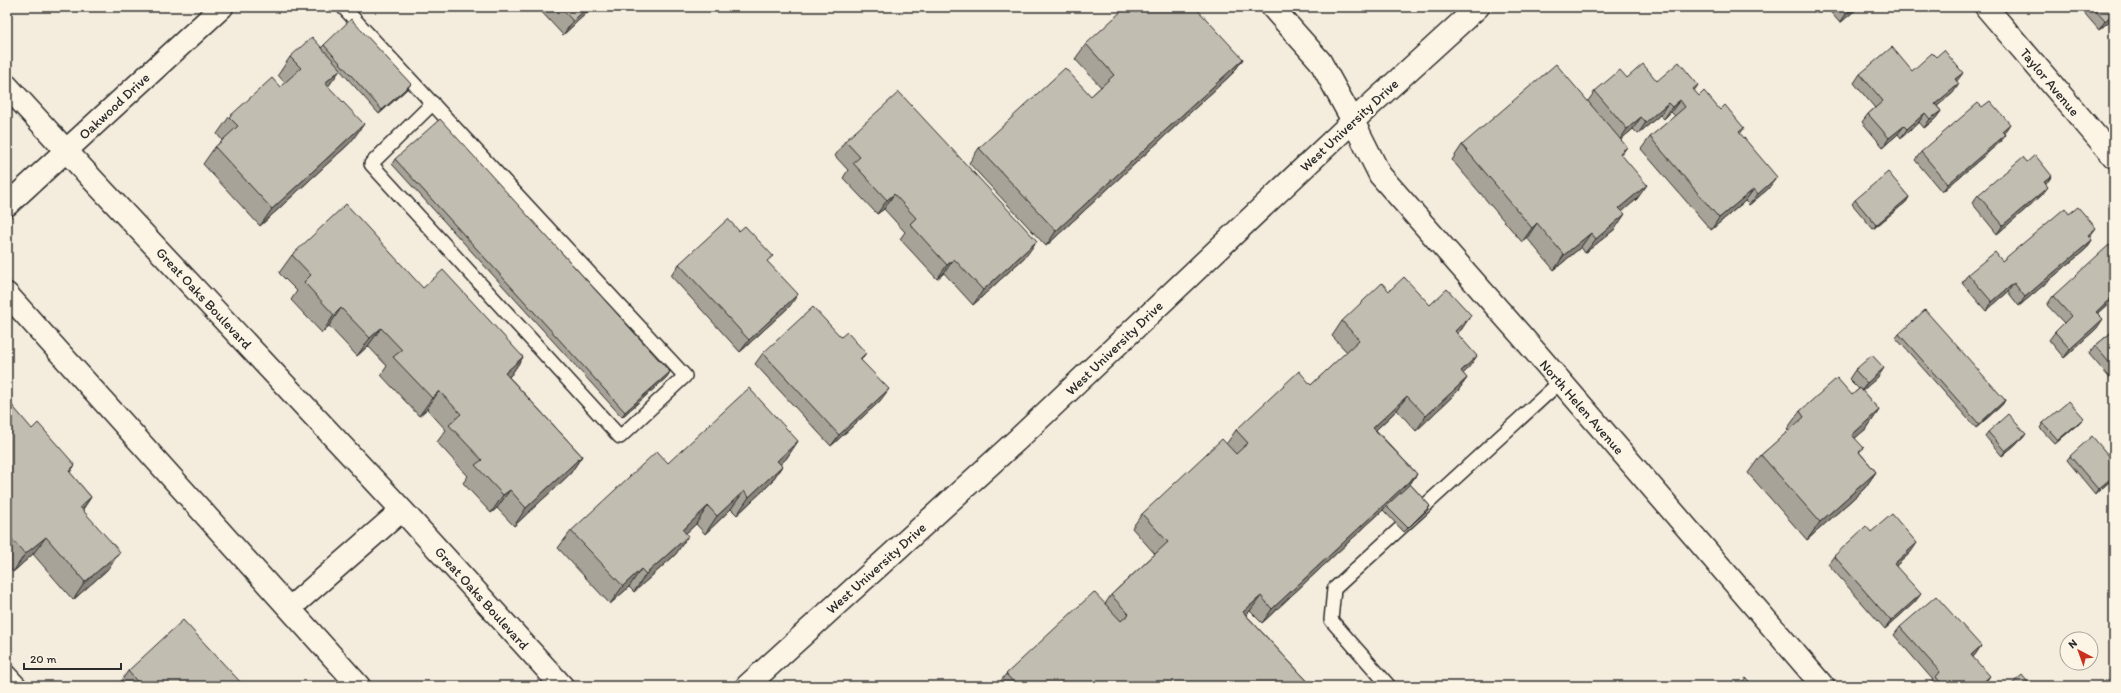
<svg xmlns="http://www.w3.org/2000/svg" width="2121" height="693" font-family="Itim,sans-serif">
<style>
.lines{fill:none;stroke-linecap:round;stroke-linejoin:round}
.lane-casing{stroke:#2b2b2b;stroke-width:16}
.street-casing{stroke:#2b2b2b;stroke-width:25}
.secondary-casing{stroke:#2b2b2b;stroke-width:25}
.lane{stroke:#fcf5e5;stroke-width:13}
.street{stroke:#fcf5e5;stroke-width:22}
.secondary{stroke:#fcf5e5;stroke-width:22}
.wall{fill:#a7a398;stroke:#2b2b2b}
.shaded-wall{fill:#88847c;stroke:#2b2b2b}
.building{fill:#c2bdb1;stroke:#2b2b2b}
.labels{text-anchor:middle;stroke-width:4;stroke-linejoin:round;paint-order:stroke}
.street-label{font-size:14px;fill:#2b2b2b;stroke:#fcf5e5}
</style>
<rect width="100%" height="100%" fill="#f4edde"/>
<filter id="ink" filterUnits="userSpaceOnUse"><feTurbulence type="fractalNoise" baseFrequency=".025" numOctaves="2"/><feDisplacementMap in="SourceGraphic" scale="8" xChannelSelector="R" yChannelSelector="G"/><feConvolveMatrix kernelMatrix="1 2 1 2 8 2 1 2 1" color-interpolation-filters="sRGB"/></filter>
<g filter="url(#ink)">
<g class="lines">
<defs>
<path id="lane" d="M343 7 685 376 620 437 371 164 433 103
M7 671 21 686
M1389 686 1331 620 1334 589 1560 382"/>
<path id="street" d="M1272 7 1320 61 1353 121
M1986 7 2114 157
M7 86 93 180 402 510 562 686
M7 205 222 7
M7 294 359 686
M290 608 402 510"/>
<path id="secondary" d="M1353 121 1380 175 1520 334 1823 686
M747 686 1017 440 1353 121 1478 7"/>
</defs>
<use href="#lane" class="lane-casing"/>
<use href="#street" class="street-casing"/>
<use href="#secondary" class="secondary-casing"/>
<use href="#lane" class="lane"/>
<use href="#street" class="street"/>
<use href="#secondary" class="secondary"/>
</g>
<path class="wall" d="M537 7H593L563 35Z
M1826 7H1859L1840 23Z
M2079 7H2114V17L2099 30Z
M1086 44 1243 59 1233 73 1046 246 969 163 979 148 1091 96 1101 87 1075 59Z
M324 45 407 89 379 114 340 70 328 86 351 142 260 226 203 164 215 147 222 140 217 134 229 117 280 87 285 83 278 75 290 57 321 48Z
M1936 57 1957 82 1953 93 1937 106 1941 111 1935 119 1924 128 1919 122 1901 138 1898 134 1883 147 1862 122 1868 114 1875 108 1854 83 1860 74 1912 71Z
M1627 78 1698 85 1694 91 1699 96 1720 110 1744 128 1740 134 1768 189 1749 205 1745 201 1711 230 1641 149 1650 137 1675 116 1671 112 1664 119 1660 115 1638 134 1633 129 1621 139V155L1637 199 1622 211 1615 229 1585 253 1581 247 1554 270 1527 238 1522 242 1452 160 1462 145 1588 101 1595 91Z
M2004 133 2005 135 1999 143 1942 192 1915 160 1921 152Z
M845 141 1027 255 973 305 944 273 937 279 900 239 905 232 884 209 877 214 843 178 848 170 835 156Z
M395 159 667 377 622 417 392 164Z
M2046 184 2042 195 1997 234 1972 203 1978 195Z
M1909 197 1906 202 1873 229 1852 204 1855 200Z
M2069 214 2090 236 2089 237 2092 240 2086 249 2019 306 2008 292 1986 311 1962 283 1968 274 2002 261Z
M2114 251V298L2098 313 2097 328 2064 358 2049 340 2055 332 2064 323 2047 305 2053 296Z
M292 255 423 288 523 357 511 375 509 377 582 456 570 474 514 526 497 508 491 513 463 483 468 476 437 442 446 430 427 409 419 416 381 375 387 366 368 346 357 356 329 326 322 333 291 300 297 291 279 273Z
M768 262 790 306 740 352 671 276 679 264Z
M1389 291 1430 305 1471 315 1461 330 1457 334 1467 370 1463 374 1467 378 1457 392 1416 431 1397 410 1376 430 1417 474 1410 484 1430 506 1427 511 1404 532 1383 510 1262 623 1250 611 1246 615 1312 686H997L1006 674 1105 604 1111 595 1155 554 1132 528 1142 514 1227 443 1236 430 1311 385 1347 352 1332 336 1342 321Z
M2114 330V383L2089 354 2095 346Z
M1899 334 2005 400 2002 405 1976 428 1896 338Z
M841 337 866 353 861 360 880 401 831 446 755 364 763 353Z
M1855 370 1878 377 1862 391 1879 410 1867 428 1855 438 1860 453 1876 472 1864 489 1807 540 1748 473 1761 455 1789 431 1787 429 1800 411 1852 395 1859 389 1849 379Z
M7 406 70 473 91 497 83 509 107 570 73 600 33 554 13 572 7 565Z
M2084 418 2080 422 2055 444 2040 428 2043 423Z
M1988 432 2023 438 2002 456 1985 436Z
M798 441 786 459 780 464 782 466 770 484 737 515 731 509 705 534 696 524 686 533 676 554 634 592 629 587 610 604 558 548 571 531 668 463Z
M2070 456 2114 462V478L2095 494 2067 460Z
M1871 532 1911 552 1896 566 1915 602 1885 629 1828 564 1834 556Z
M1900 627 1981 646 1973 657 1984 685 1983 686H1930V685L1933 680 1894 635Z
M128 671 244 686H118Z"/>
<path class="shaded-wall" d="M588 7H593L563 35 573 21Z
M1854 7H1859L1840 23 1846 14Z
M2114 13V17L2099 30 2105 21Z
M1243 59 1233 73 1046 246 1056 231Z
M341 69 328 87 325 83Z
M1963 73 1957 81 1949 88 1955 79Z
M411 84 407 89 379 114 382 110Z
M1959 84 1953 93 1929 113 1935 104Z
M1680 100 1671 112 1664 119 1672 107Z
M1668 103 1660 115 1638 134 1646 122Z
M1941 111 1935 119 1924 128 1930 119Z
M1925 113 1919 122 1901 138 1907 129Z
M1641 117 1633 129 1619 141 1627 129Z
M364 124 351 142 260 226 272 209Z
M2010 124 2004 133 2002 131Z
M1904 126 1898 134 1883 147 1889 138Z
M2005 135 1999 143 1942 192 1948 184Z
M1627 147 1617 161 1620 153Z
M2052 176 2046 184 2044 182Z
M1777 177 1768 189 1749 205 1758 194Z
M1647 185 1637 199 1609 223 1619 208Z
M2048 187 2042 195 1997 234 2003 225Z
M1754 189 1745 201 1711 230 1719 218Z
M894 194 884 209 877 214 887 200Z
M1909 197 1906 202 1873 229 1876 225Z
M1625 214 1615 229 1585 253 1596 239Z
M1537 223 1527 238 1522 242 1532 228Z
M2096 228 2090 236 2082 244 2088 235Z
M1591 233 1581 247 1554 270 1564 255Z
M2092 240 2086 249 2019 306 2025 297Z
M1037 241 1027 255 973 305 983 290Z
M954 259 944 273 937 279 947 265Z
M2014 283 2008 292 1986 311 1992 302Z
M798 294 790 306 740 352 749 340Z
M2114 295V298L2090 320 2096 312Z
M341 308 329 326 322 333 334 315Z
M1471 315 1461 330 1444 346 1455 331Z
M2103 319 2097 328 2064 358 2070 349Z
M381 328 368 346 357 356 370 338Z
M1477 356 1467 370 1451 386 1461 371Z
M523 357 511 375 493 391 505 373Z
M1884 368 1878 377 1861 392 1867 383Z
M670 372 667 377 622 417 625 412Z
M1467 378 1457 392 1416 431 1426 416Z
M889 389 880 401 831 446 839 435Z
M439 391 427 409 419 416 432 398Z
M1407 396 1397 410 1363 442 1373 428Z
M2005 400 2002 405 1976 428 1979 424Z
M1879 410 1867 428 1839 452 1852 435Z
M2084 418 2080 422 2055 444 2058 440Z
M2026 434 2023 438 2002 456 2005 451Z
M798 441 786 459 765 479 777 461Z
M582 456 570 474 514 526 526 508Z
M75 465 63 483 69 471Z
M782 466 770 484 737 515 749 497Z
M1876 472 1864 489 1807 540 1820 522Z
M1417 474 1407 488 1386 506 1383 510 1262 623 1272 609Z
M2114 476V478L2095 494 2098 489Z
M510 490 497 508 491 513 503 495Z
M744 491 731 509 705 534 717 516Z
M91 497 79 515 80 507Z
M708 506 696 524 670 548 683 530Z
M1430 506 1427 511 1404 532Z
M688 536 676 554 634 592 646 574Z
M46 537 33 554 13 572 25 554Z
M1917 543 1911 552 1888 573 1894 564Z
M120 552 107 570 73 600 85 582Z
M641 569 629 587 610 604 623 586Z
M1921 594 1915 602 1885 629 1891 621Z
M1261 596 1250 611 1233 627 1243 612Z
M1981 646 1975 655 1965 663 1971 655Z
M1990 676 1983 686H1979Z"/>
<path class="building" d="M560 7H588L573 21Z
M1126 7H1195L1243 59 1056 231 979 148 1065 68 1091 96 1114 75 1086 44Z
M1840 7H1854L1846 14Z
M2092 7H2114V13L2105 21Z
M351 19 411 84 382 110 324 45Z
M312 37 341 69 325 83 364 124 272 209 215 147 238 126 229 117 272 78 280 87 301 68 290 57Z
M1892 47 1912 71 1932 53 1936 57 1944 50 1963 73 1955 79 1959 84 1935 104 1941 111 1930 119 1925 113 1907 129 1904 126 1889 138 1868 114 1883 101 1860 74Z
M1679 62 1698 85 1693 89 1699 96 1704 91 1720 110 1725 105 1744 128 1739 132 1777 177 1758 194 1754 189 1719 218 1650 137 1685 107 1680 100 1672 107 1668 103 1646 122 1641 117 1627 129 1595 91 1620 70 1627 78 1643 64 1657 81Z
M1556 64 1627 147 1620 153 1647 185 1619 208 1625 214 1596 239 1591 233 1564 255 1537 223 1532 228 1462 145Z
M899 92 1037 241 983 290 954 259 947 265 910 224 916 218 894 194 887 200 853 163 860 157 845 141Z
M1990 101 2010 124 2002 131 2005 135 1948 184 1921 152 1978 103 1982 107Z
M440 119 670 372 625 412 395 159Z
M2035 155 2052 176 2044 182 2048 187 2003 225 1978 195 2023 157 2027 162Z
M1888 172 1909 197 1876 225 1855 200Z
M346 204 423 288 443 270 523 357 505 373 582 456 526 508 510 490 503 495 475 465 482 460 449 425 461 414 439 391 432 398 393 357 402 350 381 328 370 338 341 308 334 315 304 282 311 275 292 255Z
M2078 207 2096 228 2088 235 2092 240 2025 297 2014 283 1992 302 1968 274 1995 252 2002 261 2065 208 2069 214Z
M728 219 739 231 745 226 773 256 767 261 798 294 749 340 679 264Z
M2109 245 2114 251V295L2096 312 2103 319 2070 349 2055 332 2071 316 2053 296Z
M1404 277 1430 305 1447 289 1471 315 1455 331 1477 356 1461 371 1467 378 1426 416 1407 396 1373 428 1417 474 1272 609 1261 596 1243 612 1312 686H1017L1006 674 1094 592 1121 621 1129 614 1111 595 1168 542 1142 514 1222 439 1236 454 1248 443 1236 430 1299 371 1311 385 1359 340 1342 321 1382 283 1389 291Z
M813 307 841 337 847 332 866 353 860 359 889 389 839 435 763 353Z
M1925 310 2005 400 1979 424 1899 334Z
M2114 330V368L2095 346Z
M1872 355 1884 368 1867 383 1855 370Z
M1837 378 1852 395 1860 388 1879 410 1852 435 1864 448 1859 452 1876 472 1820 522 1761 455 1804 417 1800 411Z
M749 388 798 441 777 461 782 466 749 497 744 491 717 516 708 506 683 530 688 536 646 574 641 569 623 586 571 531 657 451 668 463Z
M2069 401 2084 418 2058 440 2043 423Z
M10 403 32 429 38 423 75 465 69 471 91 497 80 507 120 552 85 582 46 537 25 554 7 533V406Z
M2008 414 2026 434 2005 451 1988 432Z
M2092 436 2114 462V476L2098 489 2070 456Z
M1410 484 1430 506 1408 528 1386 506Z
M1892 514 1917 543 1894 564 1921 594 1891 621 1834 556 1866 526 1871 532Z
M1936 596 1981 646 1971 655 1990 676 1979 686H1944L1936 677 1940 672 1900 627Z
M183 620 244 686H141L128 671Z
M2022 675 2031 686H2010Z
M1746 678 1754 686H1737Z"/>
</g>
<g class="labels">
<g class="street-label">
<text transform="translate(2050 82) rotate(50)" y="5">Taylor Avenue</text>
<text transform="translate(114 106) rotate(-43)" y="5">Oakwood Drive</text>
<text transform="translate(1349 125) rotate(-43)" y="5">West University Drive</text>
<text transform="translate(204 298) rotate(47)" y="5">Great Oaks Boulevard</text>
<text transform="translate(1114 348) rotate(-44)" y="5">West University Drive</text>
<text transform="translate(1582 407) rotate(49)" y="5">North Helen Avenue</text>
<text transform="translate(876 568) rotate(-42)" y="5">West University Drive</text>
<text transform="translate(482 598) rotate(48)" y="5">Great Oaks Boulevard</text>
</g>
</g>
<rect width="2121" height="693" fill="none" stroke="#fcf5e5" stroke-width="24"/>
<rect x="12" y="12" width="2097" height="669" fill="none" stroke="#2b2b2b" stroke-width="1.5" filter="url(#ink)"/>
<g transform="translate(2079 651) rotate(319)"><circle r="19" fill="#fcf5e5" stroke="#a8a49b"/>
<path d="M0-3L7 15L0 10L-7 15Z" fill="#c8321e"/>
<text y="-6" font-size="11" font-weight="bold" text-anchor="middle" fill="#2b2b2b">N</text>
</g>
<path d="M24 663v6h97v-6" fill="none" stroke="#2b2b2b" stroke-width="2"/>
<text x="30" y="663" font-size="12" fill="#2b2b2b" stroke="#fcf5e5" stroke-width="3" paint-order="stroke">20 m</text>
</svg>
